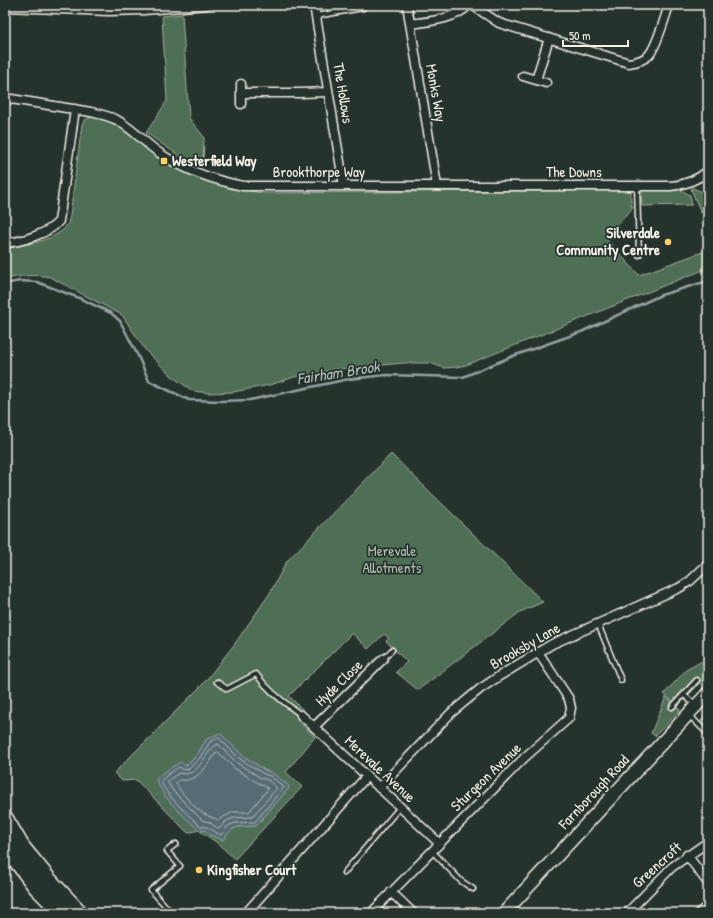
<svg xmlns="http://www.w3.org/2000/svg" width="713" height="918" font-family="'Patrick Hand',sans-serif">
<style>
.green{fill:#506e57;stroke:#a2b0a0}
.water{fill:#566c74;stroke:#95a1a2}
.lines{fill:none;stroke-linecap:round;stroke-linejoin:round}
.shore{stroke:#b5bcba;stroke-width:1}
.stream{stroke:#95a1a2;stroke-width:2.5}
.lane-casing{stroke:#f4f1e8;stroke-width:7}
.street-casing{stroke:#f4f1e8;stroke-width:11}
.secondary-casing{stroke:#f4f1e8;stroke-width:15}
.highway-casing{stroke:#f4f1e8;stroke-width:18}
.lane{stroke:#26332d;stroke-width:4}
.street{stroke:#26332d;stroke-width:8}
.secondary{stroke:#26332d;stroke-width:12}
.highway{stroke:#26332d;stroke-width:15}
.poi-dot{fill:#ffd166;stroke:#26332d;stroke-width:1.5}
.labels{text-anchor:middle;stroke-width:3.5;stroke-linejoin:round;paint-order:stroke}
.street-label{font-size:15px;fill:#f4f1e8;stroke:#26332d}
.poi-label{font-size:15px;font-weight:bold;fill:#f4f1e8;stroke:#26332d;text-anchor:start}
.park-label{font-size:15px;fill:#b2bdae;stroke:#26332d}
.water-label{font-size:16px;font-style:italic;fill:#b5bcba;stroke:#26332d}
</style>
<rect width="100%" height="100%" fill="#26332d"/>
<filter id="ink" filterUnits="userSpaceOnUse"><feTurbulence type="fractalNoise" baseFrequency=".025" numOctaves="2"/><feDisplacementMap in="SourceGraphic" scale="8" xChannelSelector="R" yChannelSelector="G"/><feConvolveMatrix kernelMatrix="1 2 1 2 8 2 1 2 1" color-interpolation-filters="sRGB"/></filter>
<g filter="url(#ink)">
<path class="green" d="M182 14 189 118 204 137 203 167 178 155 146 133 167 101 162 16Z
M88 118C118 112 151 155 177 168 205 183 234 190 265 193L631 190V206H634L606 239 639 275 708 250V268L466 365 457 367 444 368 430 363H404L339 369 294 377 270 385 233 392 209 393 193 391 174 378 146 351 122 315 50 277C34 274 20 276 5 279V248C22 246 50 241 63 230 67 227 69 221 70 216L82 124 85 120Z
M693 188 707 194 701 213 691 189Z
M679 189 690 195 692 205 642 206 641 190Z
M391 454 543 602 520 612 418 690 396 672 407 662 386 641 389 638 384 634 368 649 352 633 289 696 305 712 297 720 315 737 286 772 302 787 235 859 216 842 200 831 205 830 210 835 223 840C236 823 236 828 256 826L289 788 288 785 271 772 266 771 242 755 236 749 207 739 196 756 185 766 159 786 182 814 199 830 188 833 136 780 122 781 114 773 203 684 234 645 270 593 287 561Z
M708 658V675L678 706 664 694 686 670Z
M666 697 680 710 655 736 651 733Z
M708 713V731L699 723Z"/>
<path class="water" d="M220 733 242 755 266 771 271 772 288 785 289 788 256 826C236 828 236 823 223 840L210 835 205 830 200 831C185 817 163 800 156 779L164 772 180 762 186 766 196 756 207 739Z"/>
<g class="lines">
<path class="shore" d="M219 738 240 759 264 774 270 776 284 787 255 822 235 823 228 826 221 835C213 832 209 826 200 826 190 816 165 795 161 781L167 775 179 767 185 770 188 769 199 759 210 742Z
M218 744 237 763 261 778 268 780 277 788 252 817 233 818 225 822 219 829 209 822 202 820 174 792 167 782 170 779 179 773C201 779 203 751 218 744Z
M218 752 234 768 258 783 265 786 268 789 249 812H233L218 820C214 818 208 816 204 814 195 808 180 792 176 783L179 780C197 783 207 766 216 753Z"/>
<path class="stream" d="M5 284 20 281 37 282 79 298 111 313 120 321 138 356 149 381 189 400 220 401 250 400 349 379 386 375 463 377 513 356 581 332 661 295 708 281"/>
<defs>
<path id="lane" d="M316 16 363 8 362 5
M637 186 639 255
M598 624 621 680
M383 659 392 650
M217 682 227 689 256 674C270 693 283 701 301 715
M684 695 695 705
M672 707 697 680
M690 716 708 734
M432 851 461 881 473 889
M344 873 400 807
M172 913 151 890 180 866 167 851 176 844
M696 913 708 903"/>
<path id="street" d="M314 5 344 186
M407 5 437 186
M472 5 499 23 629 63C636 62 644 60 649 55 657 46 665 17 669 5
M5 7 109 11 144 10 207 5
M410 24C431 21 453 20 469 5
M523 76 546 83
M536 80 549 38
M241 84V104
M241 93H301L328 92
M5 98 91 112C100 114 109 116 117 120 133 129 146 144 161 154 186 171 213 180 243 186H671C685 185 697 180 708 171
M5 243C21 242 50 233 59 221L75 109
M301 715 439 843
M314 727 383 659
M379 788 451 713 480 689 501 675 552 644 679 588 690 581 708 564
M687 855 708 883
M391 892 413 913
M246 913 367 776
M371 913 524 758 569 718 571 708 569 699 538 652
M627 913 672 867 708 842"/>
<path id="secondary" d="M504 913 708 693"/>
<path id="highway" d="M5 818 22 847 49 880 80 913
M5 846 37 888 62 913"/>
</defs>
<use href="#lane" class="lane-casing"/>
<use href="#street" class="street-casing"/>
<use href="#secondary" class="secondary-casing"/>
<use href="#highway" class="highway-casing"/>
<use href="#lane" class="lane"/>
<use href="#street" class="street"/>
<use href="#secondary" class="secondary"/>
<use href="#highway" class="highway"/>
</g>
</g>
<g class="poi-dot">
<rect x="160" y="157" width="8" height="8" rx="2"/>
<circle cx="668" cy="242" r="4"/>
<circle cx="199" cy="870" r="4"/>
</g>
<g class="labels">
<g class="street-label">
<text transform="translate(343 93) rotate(81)" y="5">The Hollows</text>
<text transform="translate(436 93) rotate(80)" y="5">Monks Way</text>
<text x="319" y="177">Brookthorpe Way</text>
<text x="574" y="177">The Downs</text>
<text transform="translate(525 646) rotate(-30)" y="5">Brooksby Lane</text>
<text transform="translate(339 683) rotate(-44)" y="5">Hyde Close</text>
<text transform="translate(380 769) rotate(43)" y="5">Merevale Avenue</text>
<text transform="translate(486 777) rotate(-44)" y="5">Sturgeon Avenue</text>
<text transform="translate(594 792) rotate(-47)" y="5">Farnborough Road</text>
<text transform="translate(657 865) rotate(-42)" y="5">Greencroft</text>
</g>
<g class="poi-label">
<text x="172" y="166">Westerfield Way</text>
<text x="660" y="238" text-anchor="end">Silverdale<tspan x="660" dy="17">Community Centre</tspan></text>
<text x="207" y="875">Kingfisher Court</text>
</g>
<g class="park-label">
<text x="392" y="556">Merevale<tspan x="392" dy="17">Allotments</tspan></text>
</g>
<g class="water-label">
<text transform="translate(338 372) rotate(-9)" y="6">Fairham Brook</text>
</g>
</g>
<rect width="713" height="918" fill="none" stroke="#26332d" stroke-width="20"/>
<rect x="10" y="10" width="693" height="898" fill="none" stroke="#f4f1e8" stroke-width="1.5" filter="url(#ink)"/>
<path d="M563 40v6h65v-6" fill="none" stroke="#f4f1e8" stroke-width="2"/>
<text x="569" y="40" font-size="12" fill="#f4f1e8" stroke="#26332d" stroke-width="3" paint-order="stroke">50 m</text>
</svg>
